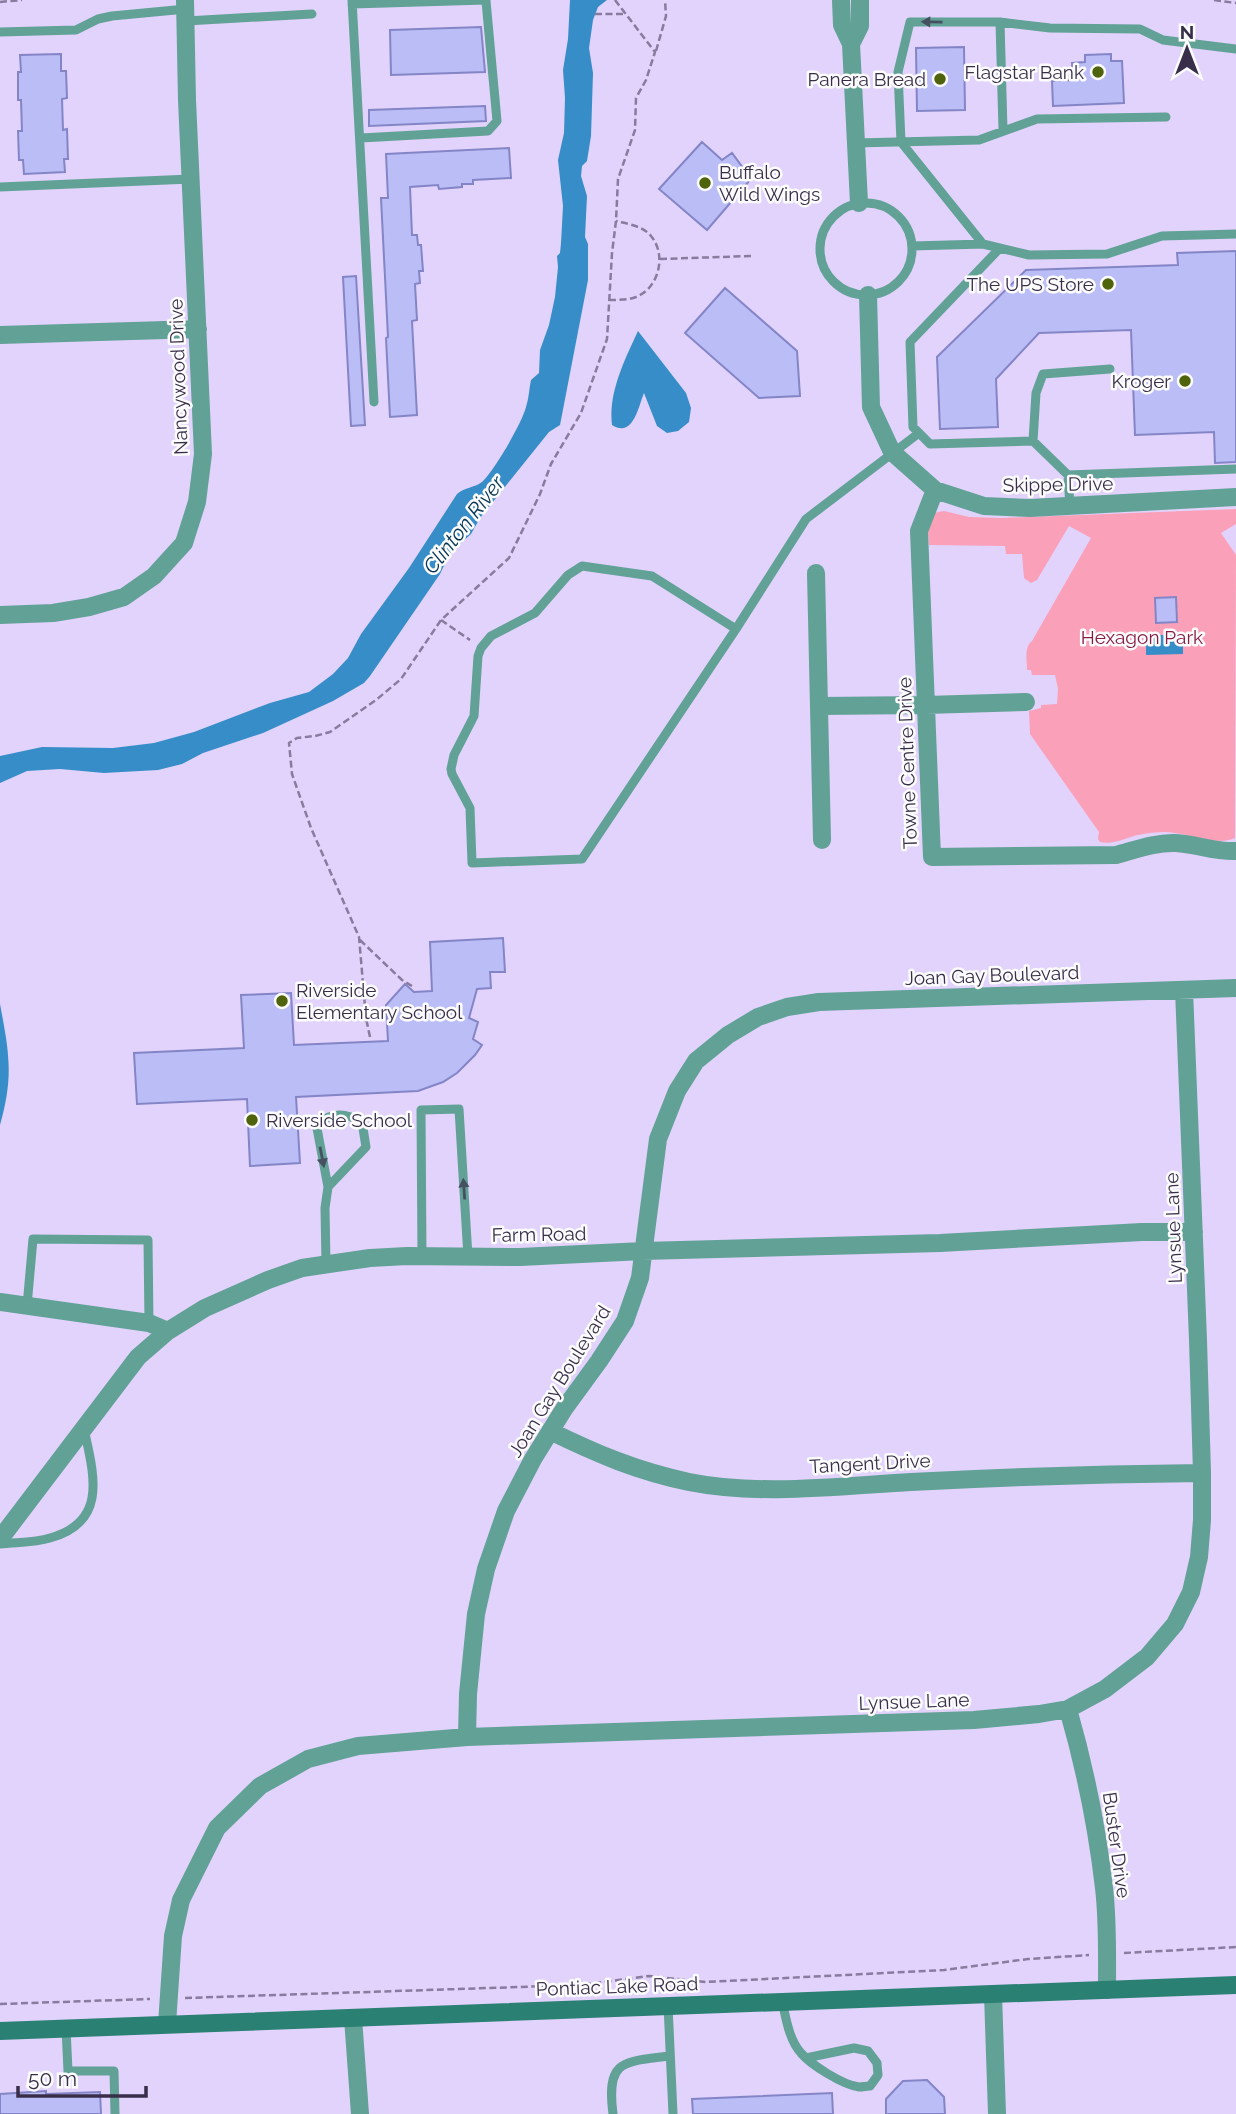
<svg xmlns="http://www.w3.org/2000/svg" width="1236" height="2114" font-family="Raleway,sans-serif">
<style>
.green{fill:#faa0b8}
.water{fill:#378dc8}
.building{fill:#bbbef6;stroke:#8485c7;stroke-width:2}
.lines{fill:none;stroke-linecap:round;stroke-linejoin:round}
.path{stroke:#887b9d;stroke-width:2.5;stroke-dasharray:7 3.5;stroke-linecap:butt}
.lane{stroke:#61a196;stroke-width:9}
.street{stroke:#61a196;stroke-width:18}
.secondary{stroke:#2b8074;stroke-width:18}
.oneway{fill:#455060}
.poi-dot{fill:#4f630c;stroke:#fcfcfc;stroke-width:2.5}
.labels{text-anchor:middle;stroke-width:5;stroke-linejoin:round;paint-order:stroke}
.poi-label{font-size:19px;fill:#392e49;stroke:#fcfcfc;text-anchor:end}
.street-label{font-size:19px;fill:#392e49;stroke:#fcfcfc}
.park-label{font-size:19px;fill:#871c46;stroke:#fcfcfc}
.water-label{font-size:21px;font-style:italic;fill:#033452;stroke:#fcfcfc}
</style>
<rect width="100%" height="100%" fill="#e2d3fc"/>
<path class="green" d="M1236 509V524L1221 533 1236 555 1235 838C1215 847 1187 832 1165 832 1156 832 1147 833 1138 835 1125 838 1114 845 1100 842L1098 839 1099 832 1030 734 1029 711 1041 708V705L1057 704 1058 689 1055 675H1032L1031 670H1027C1027 660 1024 647 1032 641L1091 538 1069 526 1037 580 1031 583 1024 578 1022 554H1006L1005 546 929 545 928 530 933 513 944 511 969 517 1000 518Z"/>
<path class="water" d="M570 0H607L598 7 593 20 589 48 593 73 591 136 587 161 582 166 581 176 587 196 585 237 588 244V280L560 425 549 432 480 518 471 534 450 553 440 574 370 676 364 683 333 701 263 733 203 753 182 764 158 770 104 773 60 769 27 771 0 783V756L42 747 113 748 154 743 194 732 270 703 309 692 333 674 348 658 361 634 409 568 457 494C465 487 474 488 482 482 494 471 522 423 526 407 529 398 529 389 531 380L539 373 540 350 549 325 555 297 558 267 557 256 560 253 561 243 563 206 558 160 564 133 565 98 563 70 568 39Z
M638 331 686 393 691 408 689 422 678 431 667 433 657 426 644 393C638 408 633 438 612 425 608 393 625 359 638 331Z
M1146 635H1183V654L1146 655Z
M0 1004C9 1052 14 1076 0 1125Z"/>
<path class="building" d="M481 27 485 72 391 75 390 30Z
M964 47 965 110 917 111 916 48Z
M61 54V71H66L67 98 62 99 63 130 67 129 68 159H64L65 172 24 174 23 160H19L18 131H22L21 100H18V72H21L20 55Z
M1111 54V61H1122L1124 103 1053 106 1052 81 1073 80 1072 63 1085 62V55Z
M485 106 486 121 369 126V110Z
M702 142 722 160 732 153 751 179 707 230 659 189Z
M509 148 511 178 473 180V184H462V187L439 189 438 185 410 187 412 235H417L418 245H421L423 271H419L420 283 415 284 417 320 412 321 417 415 390 417 386 338 388 337 381 198H388L386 154Z
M1236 251V462L1215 463 1214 432 1135 435 1131 330 1039 333 996 379 998 427 940 429 937 357 1026 270 1178 265 1177 253Z
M356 276 365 425 351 426 343 277Z
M725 288 797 351 800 396 759 398 685 333Z
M1176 597 1177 622 1156 623 1155 598Z
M503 938 505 972H490L491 988 477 989 469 1018 478 1022 473 1039 482 1045 475 1055 457 1073 443 1082 418 1091 296 1097 300 1163 250 1166 247 1099 137 1104 134 1053 244 1048 241 995 291 993 294 1045 388 1041 386 1005 405 984 414 992 432 991 430 942Z
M927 2080 944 2097 945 2114H886V2099L903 2081Z
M46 2091V2094L100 2092 101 2114H0V2094Z
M832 2093 833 2114H693L692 2099Z"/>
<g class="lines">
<path class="path" d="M1214 0 1236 3
M0 2 22 0
M595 14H625
M656 51 666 16 665 0
M660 259 751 256
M609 300C618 300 628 300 636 297 659 288 667 255 651 236 643 226 628 224 616 221
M441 620 470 640
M360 940 402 980 412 986
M370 1037 366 1018 359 937 311 828 292 774 289 743 297 738 315 736 330 732 376 700 401 679 441 620 509 558 540 494 551 464 581 413 607 339 612 253 616 221 618 179 635 130 636 98 646 80 655 52 615 0
M1124 1953 1236 1947
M185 1998 580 1985 649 1976 706 1982 944 1970 1028 1959 1089 1955
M0 2004 150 1999"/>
<path class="lane" d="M352 0 374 402
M352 4 486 0
M186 21 312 14
M1000 22 1003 130
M0 32 76 30 98 19 112 16 186 9
M361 138 488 131 497 121 486 1
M855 143 979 140 1037 119 1166 117
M0 187 191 179
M820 249a46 46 0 1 1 92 0a46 46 0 1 1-92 0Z
M983 244 901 142 898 72 910 22H1000L1050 28 1140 29 1163 40 1236 49
M912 246 983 244 1029 255 1107 254 1162 236 1236 234
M1000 248 910 342 913 427 930 444 1033 441 1068 475 1236 469
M1033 441 1036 393 1043 374 1110 369
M1068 475 1070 507
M736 629 652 576 582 566 568 575 535 613 491 636 481 648 478 656 474 716 454 755 451 769 452 774 470 808 472 863 582 859 736 629 806 519 919 433
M422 1256 421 1110 459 1109 468 1257
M326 1264 325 1208 328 1187 316 1123C334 1113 344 1112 362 1122L366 1147 328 1187
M27 1306 33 1239 148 1240 149 1323
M0 1544C16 1542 34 1543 50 1538 108 1522 94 1475 84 1429
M782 2001C786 2018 789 2040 801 2053 811 2065 843 2085 859 2087 863 2087 866 2086 870 2086L878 2075 877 2063 868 2051 854 2048 806 2058
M668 2005 673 2114
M66 2028 68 2071H114L115 2114
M613 2114C606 2059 623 2062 670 2056"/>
<path class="street" d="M841 0 842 25 851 44 859 203
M851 44 860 26V0
M868 295 871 407 892 452 935 490 984 506 1030 508 1236 497
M0 335 198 329
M935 490 919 531 932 857 1116 855C1135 850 1156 842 1176 843 1196 844 1215 852 1236 851
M816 573 822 840
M0 615 53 613 89 607 124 597 154 576 184 543 197 502 203 454 187 100 185 0
M819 706 926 705 1026 702
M0 1302 149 1323 168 1331
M550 1431C597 1454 637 1471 689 1482 758 1496 840 1486 911 1482 1008 1477 1104 1474 1202 1473
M0 1539 138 1357 168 1331 205 1308 268 1280 302 1268 370 1258 407 1256 520 1257 643 1251 940 1243 1142 1232H1194
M1068 1709C1085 1768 1097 1827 1104 1888 1108 1921 1107 1956 1107 1990
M467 1737 468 1694 476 1614 486 1569 506 1511 533 1459 564 1409 599 1361 625 1321 640 1278 658 1139 677 1091 696 1061 728 1035 758 1017 787 1007 819 1002 1236 988
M993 1994 997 2114
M353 2018 360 2114
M167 2024 173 1936 181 1900 217 1828 260 1786 308 1759 358 1746 467 1737 974 1720 1039 1714 1068 1709 1105 1689 1147 1657 1175 1624 1191 1592 1199 1557 1202 1520V1473L1198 1340 1184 990"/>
<path class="secondary" d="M0 2031 1236 1985"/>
</g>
<defs><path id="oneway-solid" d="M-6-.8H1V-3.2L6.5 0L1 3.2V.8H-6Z" transform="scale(1.75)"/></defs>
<g class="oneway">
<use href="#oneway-solid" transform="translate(932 22) rotate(-179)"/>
<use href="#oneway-solid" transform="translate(322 1157) rotate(79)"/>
<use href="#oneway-solid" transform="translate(464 1189) rotate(-94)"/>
</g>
<g class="poi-dot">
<circle cx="1098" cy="72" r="7"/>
<circle cx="940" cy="79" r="7"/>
<circle cx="705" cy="183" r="7"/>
<circle cx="1108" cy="284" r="7"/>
<circle cx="1185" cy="381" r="7"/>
<circle cx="282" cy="1001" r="7"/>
<circle cx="252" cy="1120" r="7"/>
</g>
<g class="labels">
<g class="poi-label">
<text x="1084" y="79">Flagstar Bank</text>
<text x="926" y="86">Panera Bread</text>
<text x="719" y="179" text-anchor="start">Buffalo<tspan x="719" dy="22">Wild Wings</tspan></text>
<text x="1094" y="291">The UPS Store</text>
<text x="1171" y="388">Kroger</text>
<text x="296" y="997" text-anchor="start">Riverside<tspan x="296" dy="22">Elementary School</tspan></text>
<text x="266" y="1127" text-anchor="start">Riverside School</text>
</g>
<g class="street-label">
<text transform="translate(178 377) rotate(-92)" y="7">Nancywood Drive</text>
<text transform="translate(1058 484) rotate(-1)" y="7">Skippe Drive</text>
<text transform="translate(907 763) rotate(-92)" y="7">Towne Centre Drive</text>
<text transform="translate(992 975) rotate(-2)" y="7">Joan Gay Boulevard</text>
<text transform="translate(1173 1228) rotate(-92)" y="7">Lynsue Lane</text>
<text transform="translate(539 1234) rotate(-1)" y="7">Farm Road</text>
<text transform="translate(559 1381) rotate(-58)" y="7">Joan Gay Boulevard</text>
<text transform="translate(870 1463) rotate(-3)" y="7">Tangent Drive</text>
<text transform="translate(914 1701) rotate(-2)" y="7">Lynsue Lane</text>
<text transform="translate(1117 1845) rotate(82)" y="7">Buster Drive</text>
<text transform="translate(617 1986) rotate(-2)" y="7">Pontiac Lake Road</text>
</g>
<g class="park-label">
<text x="1142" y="644">Hexagon Park</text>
</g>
<g class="water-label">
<text transform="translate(464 525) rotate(-52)" y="7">Clinton River</text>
</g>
</g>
<g transform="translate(1187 49)" stroke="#fcfcfc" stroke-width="5" paint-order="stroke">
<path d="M0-5L12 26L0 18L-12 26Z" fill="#392e49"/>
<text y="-10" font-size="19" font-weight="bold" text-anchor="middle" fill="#392e49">N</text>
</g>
<path d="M18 2086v10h128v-10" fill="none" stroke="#392e49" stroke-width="3.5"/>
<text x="28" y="2086" font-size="21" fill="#392e49" stroke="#fcfcfc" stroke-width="5" paint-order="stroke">50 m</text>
</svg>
